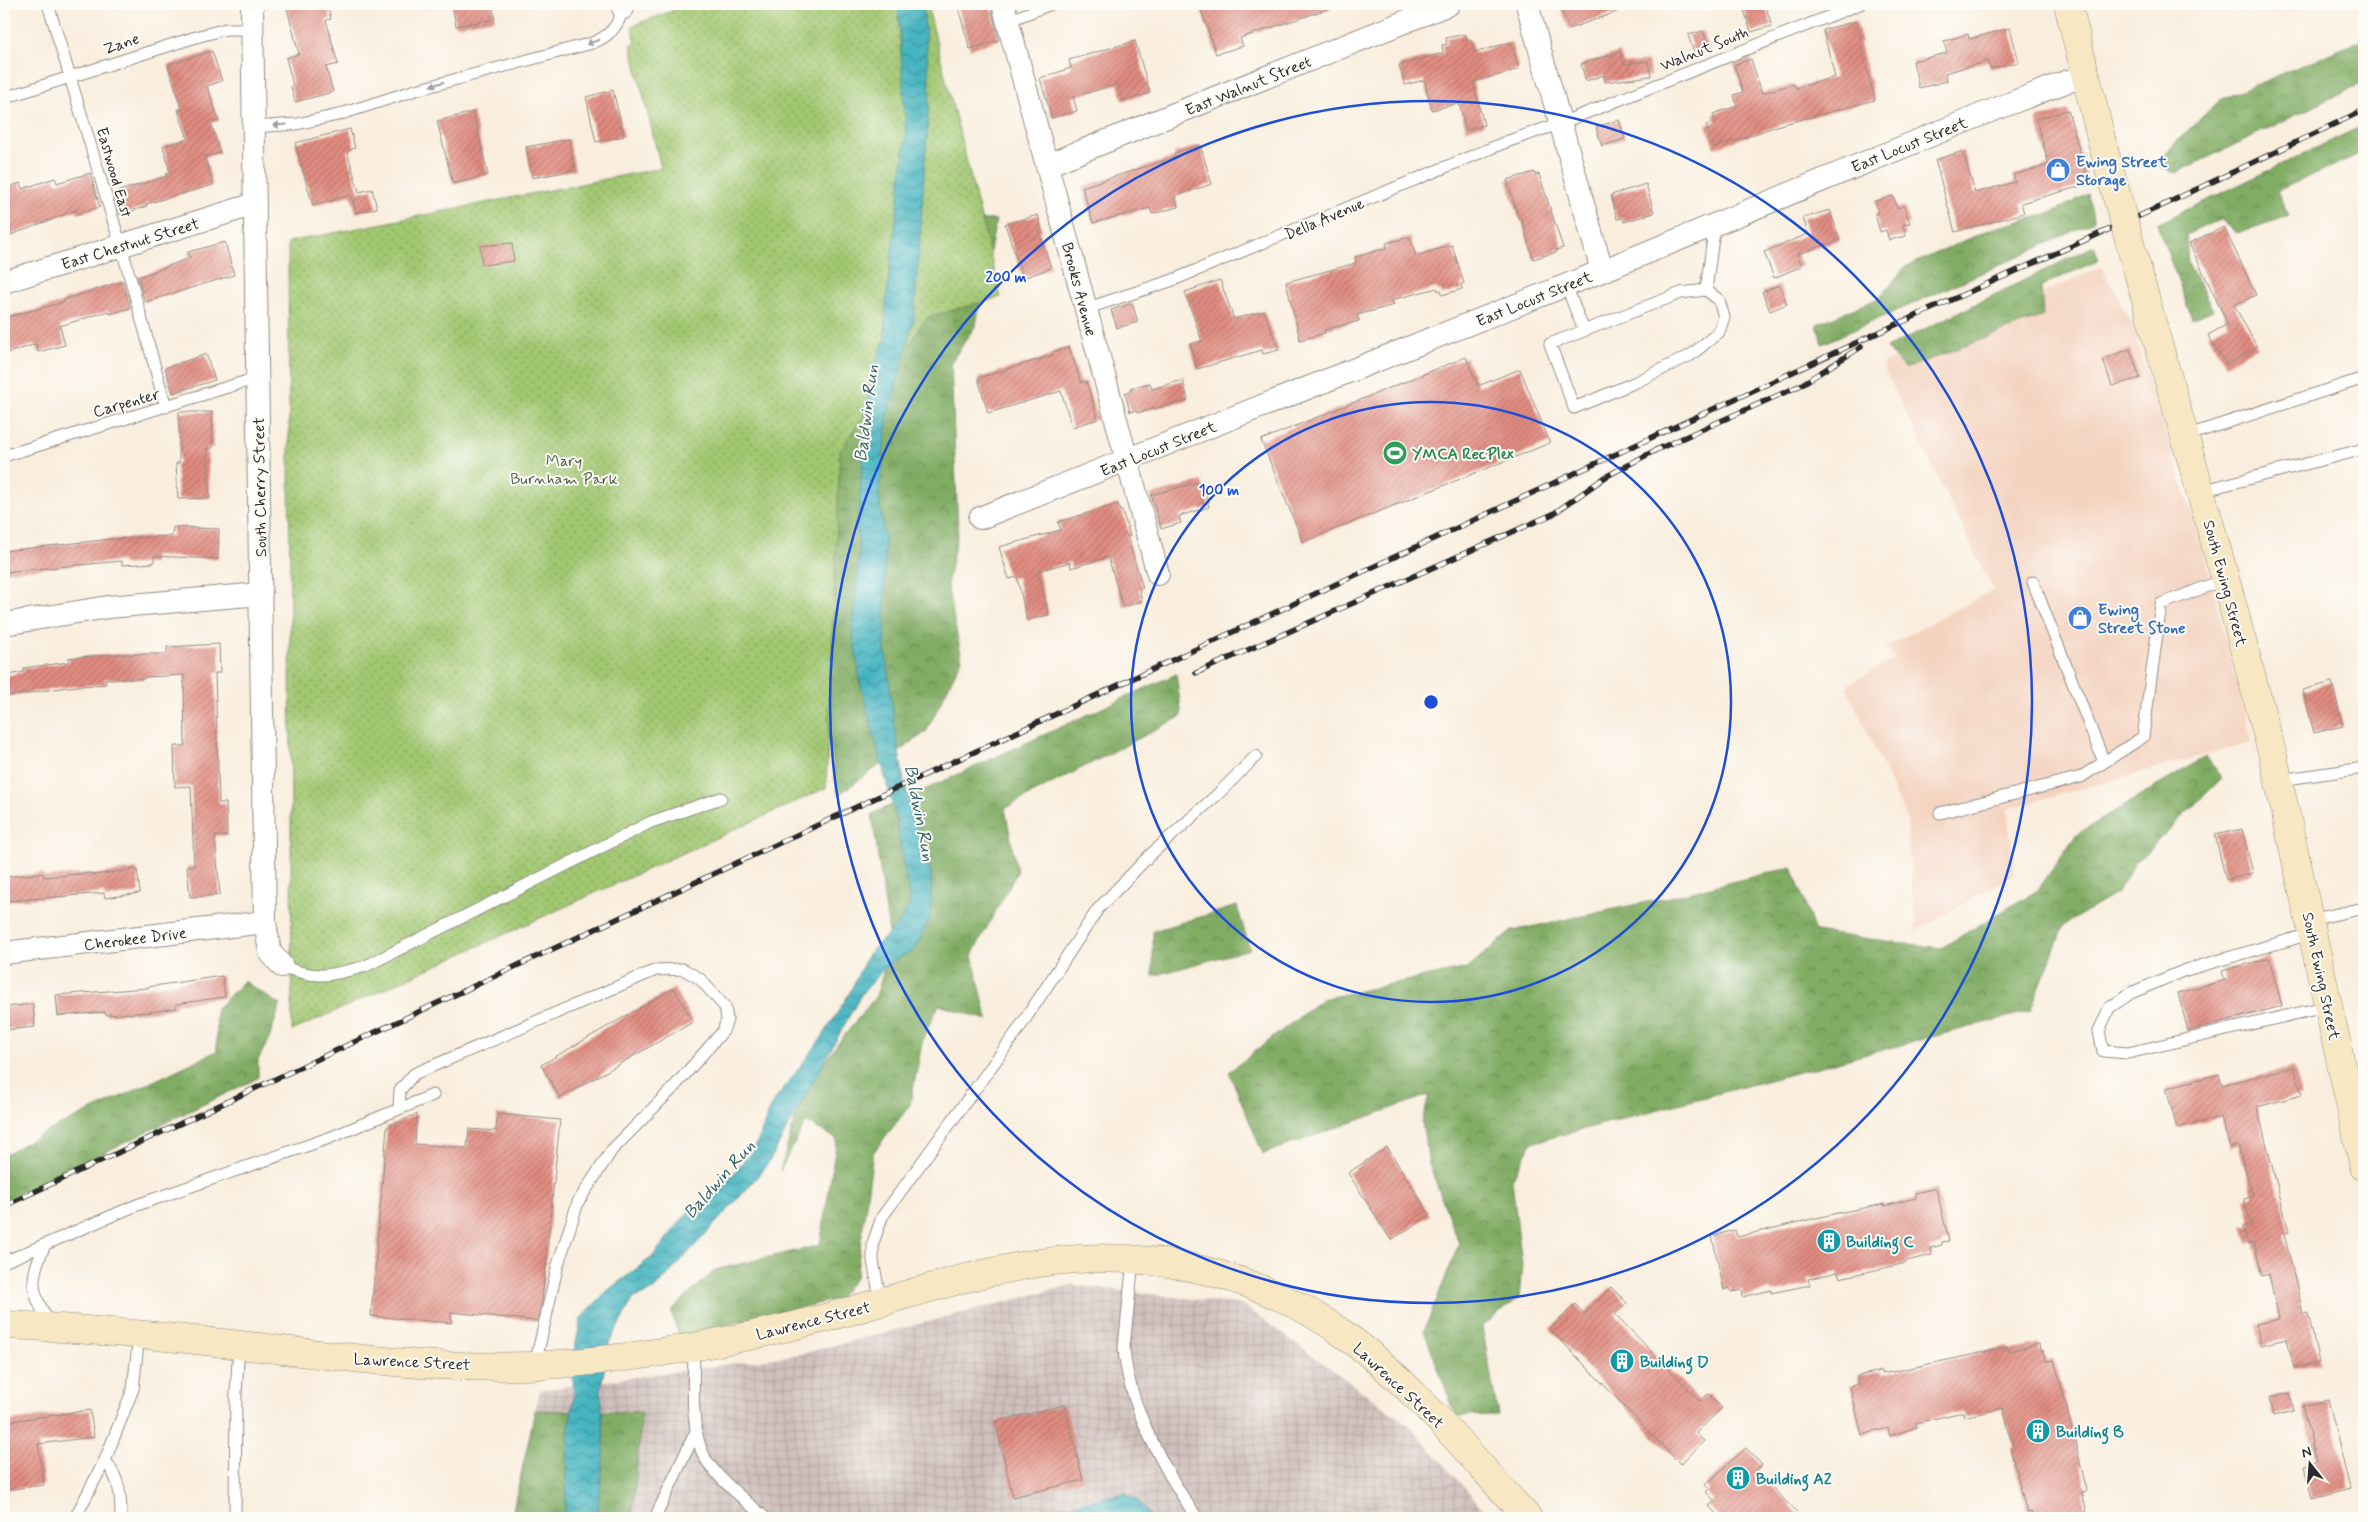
<svg xmlns="http://www.w3.org/2000/svg" width="2368" height="1522" font-family="Mynerve,sans-serif">
<style>
.built{fill:#f4d3c0}
.industrial{fill:url(#industrial-grid)}
.forest{fill:url(#forest-crowns);stroke:#566c47}
.park{fill:url(#park-dots);stroke:#66794e}
.water{fill:url(#water-waves);stroke:#387076}
.building{fill:url(#building-hatch)}
.lines{fill:none;stroke-linecap:round;stroke-linejoin:round}
.lane-casing{stroke:#928c84;stroke-width:13}
.street-casing{stroke:#928c84;stroke-width:24}
.secondary-casing{stroke:#928c84;stroke-width:29}
.lane{stroke:#fff;stroke-width:11}
.street{stroke:#fff;stroke-width:22}
.secondary{stroke:#f7e8c3;stroke-width:28}
.rail-casing{stroke:#2b2b2b;stroke-width:5.5}
.rail{stroke:#fdfcf7;stroke-width:4;stroke-dasharray:11;stroke-linecap:butt}
.secondary-bridge-casing{stroke:#928c84;stroke-width:29;stroke-linecap:butt}
.secondary-bridge{stroke:#f7e8c3;stroke-width:28}
.oneway{fill:#a0a0a0}
.ring{fill:none;stroke:#1d4ed8;stroke-width:2.5}
.labels{text-anchor:middle;stroke-width:4;stroke-linejoin:round;paint-order:stroke}
.street-label{font-size:16px;fill:#2b2b2b;stroke:#fdfcf7}
.shop-label{font-size:16px;font-weight:bold;fill:#366cbe;stroke:#fdfcf7;text-anchor:start}
.leisure-label{font-size:16px;font-weight:bold;fill:#27864d;stroke:#fdfcf7;text-anchor:start}
.park-label{font-size:16px;fill:#4e5a40;stroke:#fdfcf7}
.culture-label{font-size:16px;font-weight:bold;fill:#0d838f;stroke:#fdfcf7;text-anchor:start}
.water-label{font-size:18px;font-style:italic;fill:#366267;stroke:#fdfcf7}
.centre{fill:#1d4ed8;stroke:#fdfcf7;stroke-width:2.5}
.ring-label{font-size:15px;text-anchor:middle;font-weight:bold;fill:#1d4ed8;stroke:#fdfcf7;stroke-width:4;stroke-linejoin:round;paint-order:stroke}
</style>
<defs>
<pattern id="industrial-grid" width="8" height="8" patternUnits="userSpaceOnUse" patternTransform="scale(1.25)"><rect width="8" height="8" fill="#d0c0bc"/><path d="M0 4h8M4 0v8" fill="none" stroke="#b3a5a2"/></pattern>
<pattern id="forest-crowns" width="20" height="18" patternUnits="userSpaceOnUse" patternTransform="scale(1.25)"><rect width="20" height="18" fill="#80ac63"/><path d="M2 6a3 3 0 1 1 6 0M12 15a3 3 0 1 1 6 0" fill="none" stroke="#698c52"/></pattern>
<pattern id="park-dots" width="8" height="8" patternUnits="userSpaceOnUse" patternTransform="scale(1.25)"><rect width="8" height="8" fill="#a1c771"/><path d="M2 2h.1M6 6h.1" fill="none" stroke="#83a25d" stroke-width="1.8" stroke-linecap="round"/></pattern>
<pattern id="water-waves" width="16" height="10" patternUnits="userSpaceOnUse" patternTransform="scale(1.25)"><rect width="16" height="10" fill="#46b5c1"/><path d="M0 5q4-4 8 0t8 0" fill="none" stroke="#3b939d"/></pattern>
<pattern id="building-hatch" width="6" height="6" patternUnits="userSpaceOnUse" patternTransform="scale(1.25)"><rect width="6" height="6" fill="#e28c81"/><path d="M-1 1l2-2M0 6l6-6M5 7l2-2" fill="none" stroke="#b7736a"/></pattern>
</defs>
<rect width="100%" height="100%" fill="#fdfcf7"/>
<filter id="ink" filterUnits="userSpaceOnUse"><feTurbulence type="fractalNoise" baseFrequency=".02" numOctaves="2"/><feDisplacementMap in="SourceGraphic" scale="10" xChannelSelector="R" yChannelSelector="G"/><feConvolveMatrix kernelMatrix="1 2 1 2 8 2 1 2 1" color-interpolation-filters="sRGB"/></filter>
<filter id="wash" filterUnits="userSpaceOnUse"><feTurbulence type="fractalNoise" baseFrequency=".0096" numOctaves="4" result="noise"/><feDisplacementMap in="SourceGraphic" scale="20" xChannelSelector="R" yChannelSelector="G"/><feGaussianBlur stdDeviation="1.12" result="paint"/><feColorMatrix in="noise" values="0 0 0 0 0 0 0 0 0 0 0 0 0 0 0 0 0 1.4 0 .05"/><feComposite in="paint" operator="in"/></filter>
<g filter="url(#wash)">
<rect width="100%" height="100%" fill="#f9eede"/>
<path class="built" d="M2101 267 2129 317 2204 552 2252 742 2007 809 2015 874 1916 931 1906 817 1846 686 1895 658 1886 647 1993 590 1882 364Z"/>
<path class="industrial" d="M1072 1285 1243 1305 1410 1426 1491 1518H510L540 1390 796 1355Z"/>
<path class="forest" d="M2364 39V82L2176 173 2156 164 2183 135 2220 100Z
M2364 125V152L2277 191 2289 216 2237 233 2220 219 2186 235 2188 264 2213 310 2192 319 2157 224Z
M2088 194 2094 221 2020 256 1822 344 1817 324 1879 298 1905 267 1991 229 2051 213Z
M864 219 996 220 976 325 951 362 958 530 947 585 962 659 926 732 838 795 821 688 832 355Z
M2094 246 2099 260 2041 286 2043 316 1905 369 1886 348Z
M1176 674 1182 716 1005 808 1017 872 972 955 988 1020 939 1005 923 1038 910 1105 873 1153 856 1277 838 1299 679 1336 671 1311 715 1270 820 1245 837 1139 806 1122 780 1171 801 1098 836 1046 876 996 891 947 872 814Z
M2205 757 2222 778 2135 863 2117 893 2064 925 2030 1011 1531 1143 1512 1180 1522 1265 1519 1298 1482 1326 1498 1415 1456 1416 1424 1331 1459 1244 1429 1164 1422 1122 1429 1095 1263 1154 1229 1072 1322 999 1467 968 1512 931 1675 896 1792 867 1815 932 1941 948 2038 890 2076 835Z
M1237 906 1250 949 1153 976V931Z
M244 981 280 1005 269 1039 258 1060V1078L4 1201V1155L42 1134 217 1051 216 1009Z
M535 1410 642 1412 632 1518H512Z"/>
<path class="park" d="M690 4H927L1001 297 927 317 840 451 826 788 292 1031 288 242 661 168 631 45 636 43 632 26Z"/>
<path class="water" d="M898 4H923L930 91 914 319 888 415 879 494 885 547V648L895 728 904 782 931 872V915L915 949 888 964 861 995 769 1162 747 1189 654 1290 633 1299 609 1343 601 1388 604 1450 597 1518H565L569 1429 574 1395 572 1364 581 1318 607 1291 652 1257 693 1206 724 1185 756 1146 772 1104 823 1036 849 994 868 954 899 923 910 903 896 819 860 682 852 628 859 556 857 527 868 405 867 386 885 338 886 301 906 136Z
M1126 1493 1138 1501 1151 1518H1010Z"/>
<g id="blocks">
<path class="building" d="M302 4H327L331 19 326 20 338 64 326 67 333 92 295 102 291 86 293 85 286 58 299 54 287 8Z
M452 4H492L495 19 456 26Z
M957 4H990L999 40 970 49Z
M1211 4H1333L1334 7 1240 38 1243 46 1216 54 1200 7Z
M1559 4H1633V6L1569 29Z
M1765 4 1772 26 1751 32 1744 10Z
M1856 21 1862 42 1860 43 1875 100 1780 125 1714 148 1706 125 1716 122 1713 114 1737 106 1734 95 1743 92 1734 65 1751 59 1762 93 1794 84 1796 88 1835 77 1823 30Z
M2010 28 2019 62 1990 69 1988 61 1945 73 1947 81 1919 88 1913 61 1947 53 1944 41 1968 34 1969 39Z
M1703 31 1709 49 1694 53 1688 35Z
M1465 34 1467 41 1471 40 1474 53 1511 42 1519 69 1473 82 1484 125 1466 130 1459 103 1432 110 1424 80 1405 85 1399 65 1443 53 1442 45 1447 44 1446 38Z
M1135 41 1150 93 1123 101 1118 84 1073 97 1077 111 1052 118 1040 78 1071 68 1069 60Z
M212 51 222 81 207 86 219 121 211 123 220 153 205 157 213 185 146 204 147 206 120 215 113 193 167 176 166 174 170 173 163 146 188 139 178 110 182 109 168 65Z
M1620 52 1624 64 1648 61 1651 76 1605 82 1604 75 1586 81 1581 64Z
M613 90 624 136 596 142 586 97Z
M2068 110 2089 184 2021 203 2024 213 1955 232 1935 160 1963 151 1975 193 2015 182 2013 175 2049 165 2036 119Z
M473 112 488 175 453 184 437 121Z
M1619 120 1625 139 1602 146 1596 127Z
M350 129 355 148 347 151 359 192 372 189 377 208 356 213 351 195 313 206 295 143Z
M569 139 575 170 532 178 526 147Z
M1200 145 1212 184 1175 196 1178 207 1152 214 1150 208 1093 223 1082 187 1175 157 1174 153Z
M1534 172 1535 175 1539 174 1563 248 1556 250 1557 252 1533 259 1521 218 1519 219 1507 180Z
M90 173 100 207 78 214 76 210 11 235 4 214V189L20 183 22 189 55 178 57 183Z
M1646 184 1654 213 1624 222 1623 218 1617 219 1611 195Z
M1893 196 1897 208 1904 206 1910 223 1903 225 1906 236 1889 240 1886 230 1880 232 1875 214 1878 213 1875 201Z
M1830 210 1840 240 1797 254 1802 266 1774 278 1764 252 1808 234 1803 218Z
M1038 215 1042 230 1039 231 1051 268 1023 278 1005 224Z
M2224 227 2256 295 2234 305 2257 347 2226 365 2208 335 2228 324 2189 243Z
M1410 237 1416 256 1452 245 1464 283 1461 284 1462 289 1442 295 1441 290 1438 291 1437 288 1392 300 1394 305 1357 315 1359 321 1324 330 1325 333 1300 340 1286 282 1356 263 1355 257 1387 248 1386 243Z
M225 242 234 275 145 302 138 277 190 258 188 252Z
M512 243 514 261 482 265 480 246Z
M1220 280 1234 319 1264 311 1279 350 1263 354 1262 350 1197 369 1190 344 1202 341 1185 292Z
M123 281 130 308 110 314 108 311 60 326 65 345 38 352 36 344 4 354V318L64 302 63 300Z
M1779 285 1787 304 1770 311 1762 292Z
M1132 303 1138 322 1117 328 1111 310Z
M1069 347 1081 383 1086 381 1098 419 1072 427 1061 391 988 413 978 378 1053 355 1052 352Z
M2130 349 2140 378 2112 386 2103 359Z
M206 354 215 380 173 393 165 368Z
M1466 357 1478 386 1520 369 1550 443 1303 542 1261 440Z
M1183 380 1188 400 1137 413 1136 410 1130 412 1125 393 1131 391 1130 388 1150 383 1152 389Z
M179 412H212L213 448H207L210 498 178 499 176 463H179Z
M1202 481 1209 507 1179 516 1181 523 1161 529 1151 495Z
M1118 504 1120 511 1122 510 1130 536H1127L1143 588 1139 589 1142 601 1123 607 1108 557 1071 568 1070 562 1038 571 1049 615 1027 620 1017 577 1009 579 999 547 1061 530 1058 522Z
M173 527 219 529 218 559 154 556V563L122 565V561L4 572V551L111 539 172 536Z
M219 644 220 673H215L219 803H226L227 836H215L220 895 190 897 187 866H194L191 786 175 787 174 746H185L184 675 144 677V679H105L106 684 67 687 4 697V676L24 672V668L69 662 68 658 117 654H167V647Z
M2332 682 2343 726 2314 733 2303 690Z
M2242 829 2253 873 2226 880 2215 835Z
M137 869 140 893 105 898 104 893 6 901 4 877 43 873 44 877 92 873V875Z
M2269 958 2282 1006 2188 1031 2178 993 2225 980 2222 971Z
M222 976 225 997 176 1004V1008L151 1012 106 1015 105 1012 58 1016 56 995 148 988 147 987Z
M674 988 693 1022 560 1098 541 1065Z
M33 1004 35 1027 4 1030V1007Z
M2294 1067 2302 1095 2257 1107 2289 1232 2284 1234 2296 1283 2303 1314 2308 1313 2319 1363 2294 1368 2287 1339 2261 1345 2256 1324 2279 1319 2269 1274 2262 1276 2254 1242 2248 1244 2243 1227 2251 1225 2244 1199 2253 1196 2238 1145 2230 1148 2221 1117 2177 1128 2166 1088 2219 1074 2222 1085Z
M417 1114 415 1144 467 1148 469 1129 496 1131 497 1114 560 1120 542 1301 537 1321 451 1312V1323L371 1316 387 1127Z
M1387 1147 1430 1215 1391 1240 1348 1173Z
M1936 1188 1949 1241 1942 1242V1245L1930 1248 1932 1255 1906 1261V1263L1840 1278 1838 1272 1808 1279 1810 1285 1771 1293V1290L1743 1297 1742 1290 1731 1292 1730 1288 1724 1290 1712 1236 1735 1230 1737 1237 1833 1214 1884 1204V1206L1916 1198 1915 1193Z
M1611 1287 1627 1303 1615 1314 1700 1401 1708 1394 1722 1408 1696 1433 1704 1441 1680 1464 1550 1329 1575 1304 1584 1314Z
M2039 1344 2040 1351H2043L2046 1361 2054 1360 2062 1388 2087 1491 2082 1492 2088 1518H2033L2031 1512 2027 1513 2010 1448 2013 1447 2003 1408 1964 1417 1963 1412 1916 1423 1917 1427 1890 1436 1888 1428 1862 1435 1850 1386 1859 1384 1857 1376 1881 1371 1882 1374 2008 1347 2009 1351Z
M2290 1393 2294 1411 2273 1416 2269 1398Z
M2328 1400 2350 1489 2312 1499 2304 1465 2317 1461 2302 1406Z
M1065 1405 1083 1480 1013 1497 995 1422Z
M90 1410 94 1437 38 1444 44 1485 4 1490V1422Z
M1746 1448 1762 1465 1756 1471 1802 1518H1720L1709 1506 1715 1501 1706 1492 1709 1489 1705 1485Z"/>
</g>
</g>
<g filter="url(#ink)">
<use href="#blocks" fill-opacity="0" stroke="#928c84" stroke-width="1"/>
<g class="lines">
<defs>
<path id="lane" d="M48 4 126 263 166 407
M1008 21 1051 4
M4 98 196 37 226 29H252
M254 127 297 124 338 115 416 90 592 43C609 37 619 26 623 8
M1566 285 1584 331
M1706 290 1719 300 1724 317 1719 332 1691 355 1636 382 1574 408 1550 344 1681 293Z
M1706 290 1715 223
M1085 309 1173 280 1506 142 1561 123 1860 4
M2185 436 2364 378
M4 456 257 378
M2201 491 2364 449
M2033 582 2104 762
M2279 780 2364 768
M1940 813 2081 777 2143 737 2161 604 2226 579
M2310 920 2364 908
M2313 933 2183 971 2131 993 2109 1008 2099 1031 2103 1051 2128 1053 2329 1006
M282 966C316 980 330 976 366 966L651 822 721 798
M399 1109 400 1090 414 1074 656 970 683 969 700 979 725 1007 727 1020 723 1031 674 1087 612 1150 578 1202 557 1268 535 1365
M45 1245C27 1283 32 1291 51 1327
M1133 1260 1124 1347C1127 1403 1165 1472 1197 1518
M4 1262 137 1205 329 1138 433 1095
M881 1303 873 1261V1243L882 1217 1018 1030 1098 909 1150 855 1219 793 1256 756
M694 1347C694 1379 689 1429 705 1458 719 1481 746 1500 765 1518
M105 1460C120 1480 121 1494 121 1518
M75 1518 105 1460 133 1389 139 1335
M235 1518 236 1393 239 1345
M655 1518 696 1431"/>
<path id="street" d="M252 4 265 922 270 952 282 966
M623 4V8
M1003 4 1158 574
M1527 4 1602 271
M1047 165 1449 4
M4 282 255 204
M980 518 1602 271 1983 114 2068 81 2087 78
M4 624 108 607 261 594
M4 953 265 922"/>
<path id="secondary" d="M2068 4 2104 150
M2141 283 2227 585 2273 756 2364 1167
M4 1325C83 1328 162 1336 240 1345 346 1357 453 1373 559 1364 649 1357 737 1341 825 1318 896 1299 966 1274 1039 1263 1148 1247 1260 1272 1349 1338 1417 1388 1471 1457 1528 1518"/>
</defs>
<use href="#lane" class="lane-casing"/>
<use href="#street" class="street-casing"/>
<use href="#secondary" class="secondary-casing"/>
<use href="#lane" class="lane"/>
<use href="#street" class="street"/>
<use href="#secondary" class="secondary"/>
<defs>
<path id="rail" d="M1196 673 1553 514 1607 476 1656 450 1799 386 1861 347
M4 1206 916 779 1864 339 2157 208 2364 110"/>
</defs>
<use href="#rail" class="rail-casing"/>
<use href="#rail" class="rail"/>
<defs>
<path id="secondary-bridge" d="M2104 150 2141 283"/>
</defs>
<use href="#secondary-bridge" class="secondary-bridge-casing"/>
<use href="#secondary-bridge" class="secondary-bridge"/>
</g>
<defs><path id="oneway-solid" d="M-6-.8H1V-3.2L6.5 0L1 3.2V.8H-6Z" transform="scale(1.25)"/></defs>
<g class="oneway">
<use href="#oneway-solid" transform="translate(593 42) rotate(161)"/>
<use href="#oneway-solid" transform="translate(437 84) rotate(165)"/>
<use href="#oneway-solid" transform="translate(280 125) rotate(177)"/>
</g>
</g>
<g class="ring">
<circle cx="1431" cy="702" r="300"/>
<circle cx="1431" cy="702" r="601"/>
</g>
<defs>
<symbol id="shop-disc" viewBox="-11 -11 22 22"><circle r="9.5" fill="#3f7fe0" stroke="#fdfcf7"/><path d="M-5-2.5h2.3a2.7 3.5 0 0 1 5.4 0H5L5.5 6h-11ZM-1.5-2.5h3a1.5 2.3 0 0 0-3 0Z" fill="#fff"/></symbol>
<symbol id="stadium-disc" viewBox="-11 -11 22 22"><circle r="9.5" fill="#2e9e5b" stroke="#fdfcf7"/><path d="M0-5a6.5 5 0 1 0 0 10a6.5 5 0 1 0 0-10ZM-3.5-1.8h7v3.6h-7Z" fill="#fff"/></symbol>
<symbol id="building-disc" viewBox="-11 -11 22 22"><circle r="9.5" fill="#0f9aa8" stroke="#fdfcf7"/><path d="M-4-6H4V6H1V3H-1V6H-4ZM-2.5-4.3h1.7v1.8h-1.7ZM.8-4.3h1.7v1.8H.8ZM-2.5-1h1.7V.8h-1.7ZM.8-1h1.7V.8H.8Z" fill="#fff"/></symbol>
</defs>
<g fill-rule="evenodd">
<use href="#shop-disc" x="2044" y="156" width="28" height="28"/>
<use href="#stadium-disc" x="1381" y="439" width="28" height="28"/>
<use href="#shop-disc" x="2066" y="604" width="28" height="28"/>
<use href="#building-disc" x="1815" y="1227" width="28" height="28"/>
<use href="#building-disc" x="1608" y="1347" width="28" height="28"/>
<use href="#building-disc" x="2024" y="1417" width="28" height="28"/>
<use href="#building-disc" x="1724" y="1464" width="28" height="28"/>
</g>
<g class="labels">
<g class="street-label">
<text transform="translate(121 43) rotate(-19)" y="6">Zane</text>
<text transform="translate(1704 48) rotate(-22)" y="6">Walnut South</text>
<text transform="translate(1248 85) rotate(-22)" y="6">East Walnut Street</text>
<text transform="translate(1909 144) rotate(-22)" y="6">East Locust Street</text>
<text transform="translate(115 172) rotate(74)" y="6">Eastwood East</text>
<text transform="translate(1324 218) rotate(-23)" y="6">Della Avenue</text>
<text transform="translate(130 243) rotate(-17)" y="6">East Chestnut Street</text>
<text transform="translate(1080 289) rotate(75)" y="6">Brooks Avenue</text>
<text transform="translate(1534 298) rotate(-22)" y="6">East Locust Street</text>
<text transform="translate(126 402) rotate(-16)" y="6">Carpenter</text>
<text transform="translate(1158 448) rotate(-22)" y="6">East Locust Street</text>
<text transform="translate(259 487) rotate(-91)" y="6">South Cherry Street</text>
<text transform="translate(2226 583) rotate(75)" y="6">South Ewing Street</text>
<text transform="translate(135 938) rotate(-7)" y="6">Cherokee Drive</text>
<text transform="translate(2322 976) rotate(78)" y="6">South Ewing Street</text>
<text transform="translate(813 1320) rotate(-14)" y="6">Lawrence Street</text>
<text transform="translate(412 1361) rotate(3)" y="6">Lawrence Street</text>
<text transform="translate(1399 1385) rotate(43)" y="6">Lawrence Street</text>
</g>
<g class="shop-label">
<text x="2076" y="167">Ewing Street<tspan x="2076" dy="18">Storage</tspan></text>
<text x="2098" y="615">Ewing<tspan x="2098" dy="18">Street Stone</tspan></text>
</g>
<g class="leisure-label">
<text x="1412" y="459">YMCA RecPlex</text>
</g>
<g class="park-label">
<text x="564" y="466">Mary<tspan x="564" dy="18">Burnham Park</tspan></text>
</g>
<g class="culture-label">
<text x="1846" y="1247">Building C</text>
<text x="1640" y="1367">Building D</text>
<text x="2056" y="1437">Building B</text>
<text x="1756" y="1484">Building A2</text>
</g>
<g class="water-label">
<text transform="translate(866 413) rotate(-83)" y="6">Baldwin Run</text>
<text transform="translate(920 813) rotate(79)" y="6">Baldwin Run</text>
<text transform="translate(719 1179) rotate(-49)" y="6">Baldwin Run</text>
</g>
</g>
<circle cx="1431" cy="702" r="8" class="centre"/>
<g class="ring-label">
<text x="1006" y="282">200 m</text>
<text x="1219" y="495">100 m</text>
</g>
<rect width="2368" height="1522" fill="none" stroke="#fdfcf7" stroke-width="20"/>
<g transform="translate(2310 1464) rotate(343)" stroke="#fdfcf7" stroke-width="4" paint-order="stroke">
<path d="M0-4L9 19L0 12L-9 19Z" fill="#2b2b2b"/>
<text y="-8" font-size="14" font-weight="bold" text-anchor="middle" fill="#2b2b2b">N</text>
</g>
</svg>
